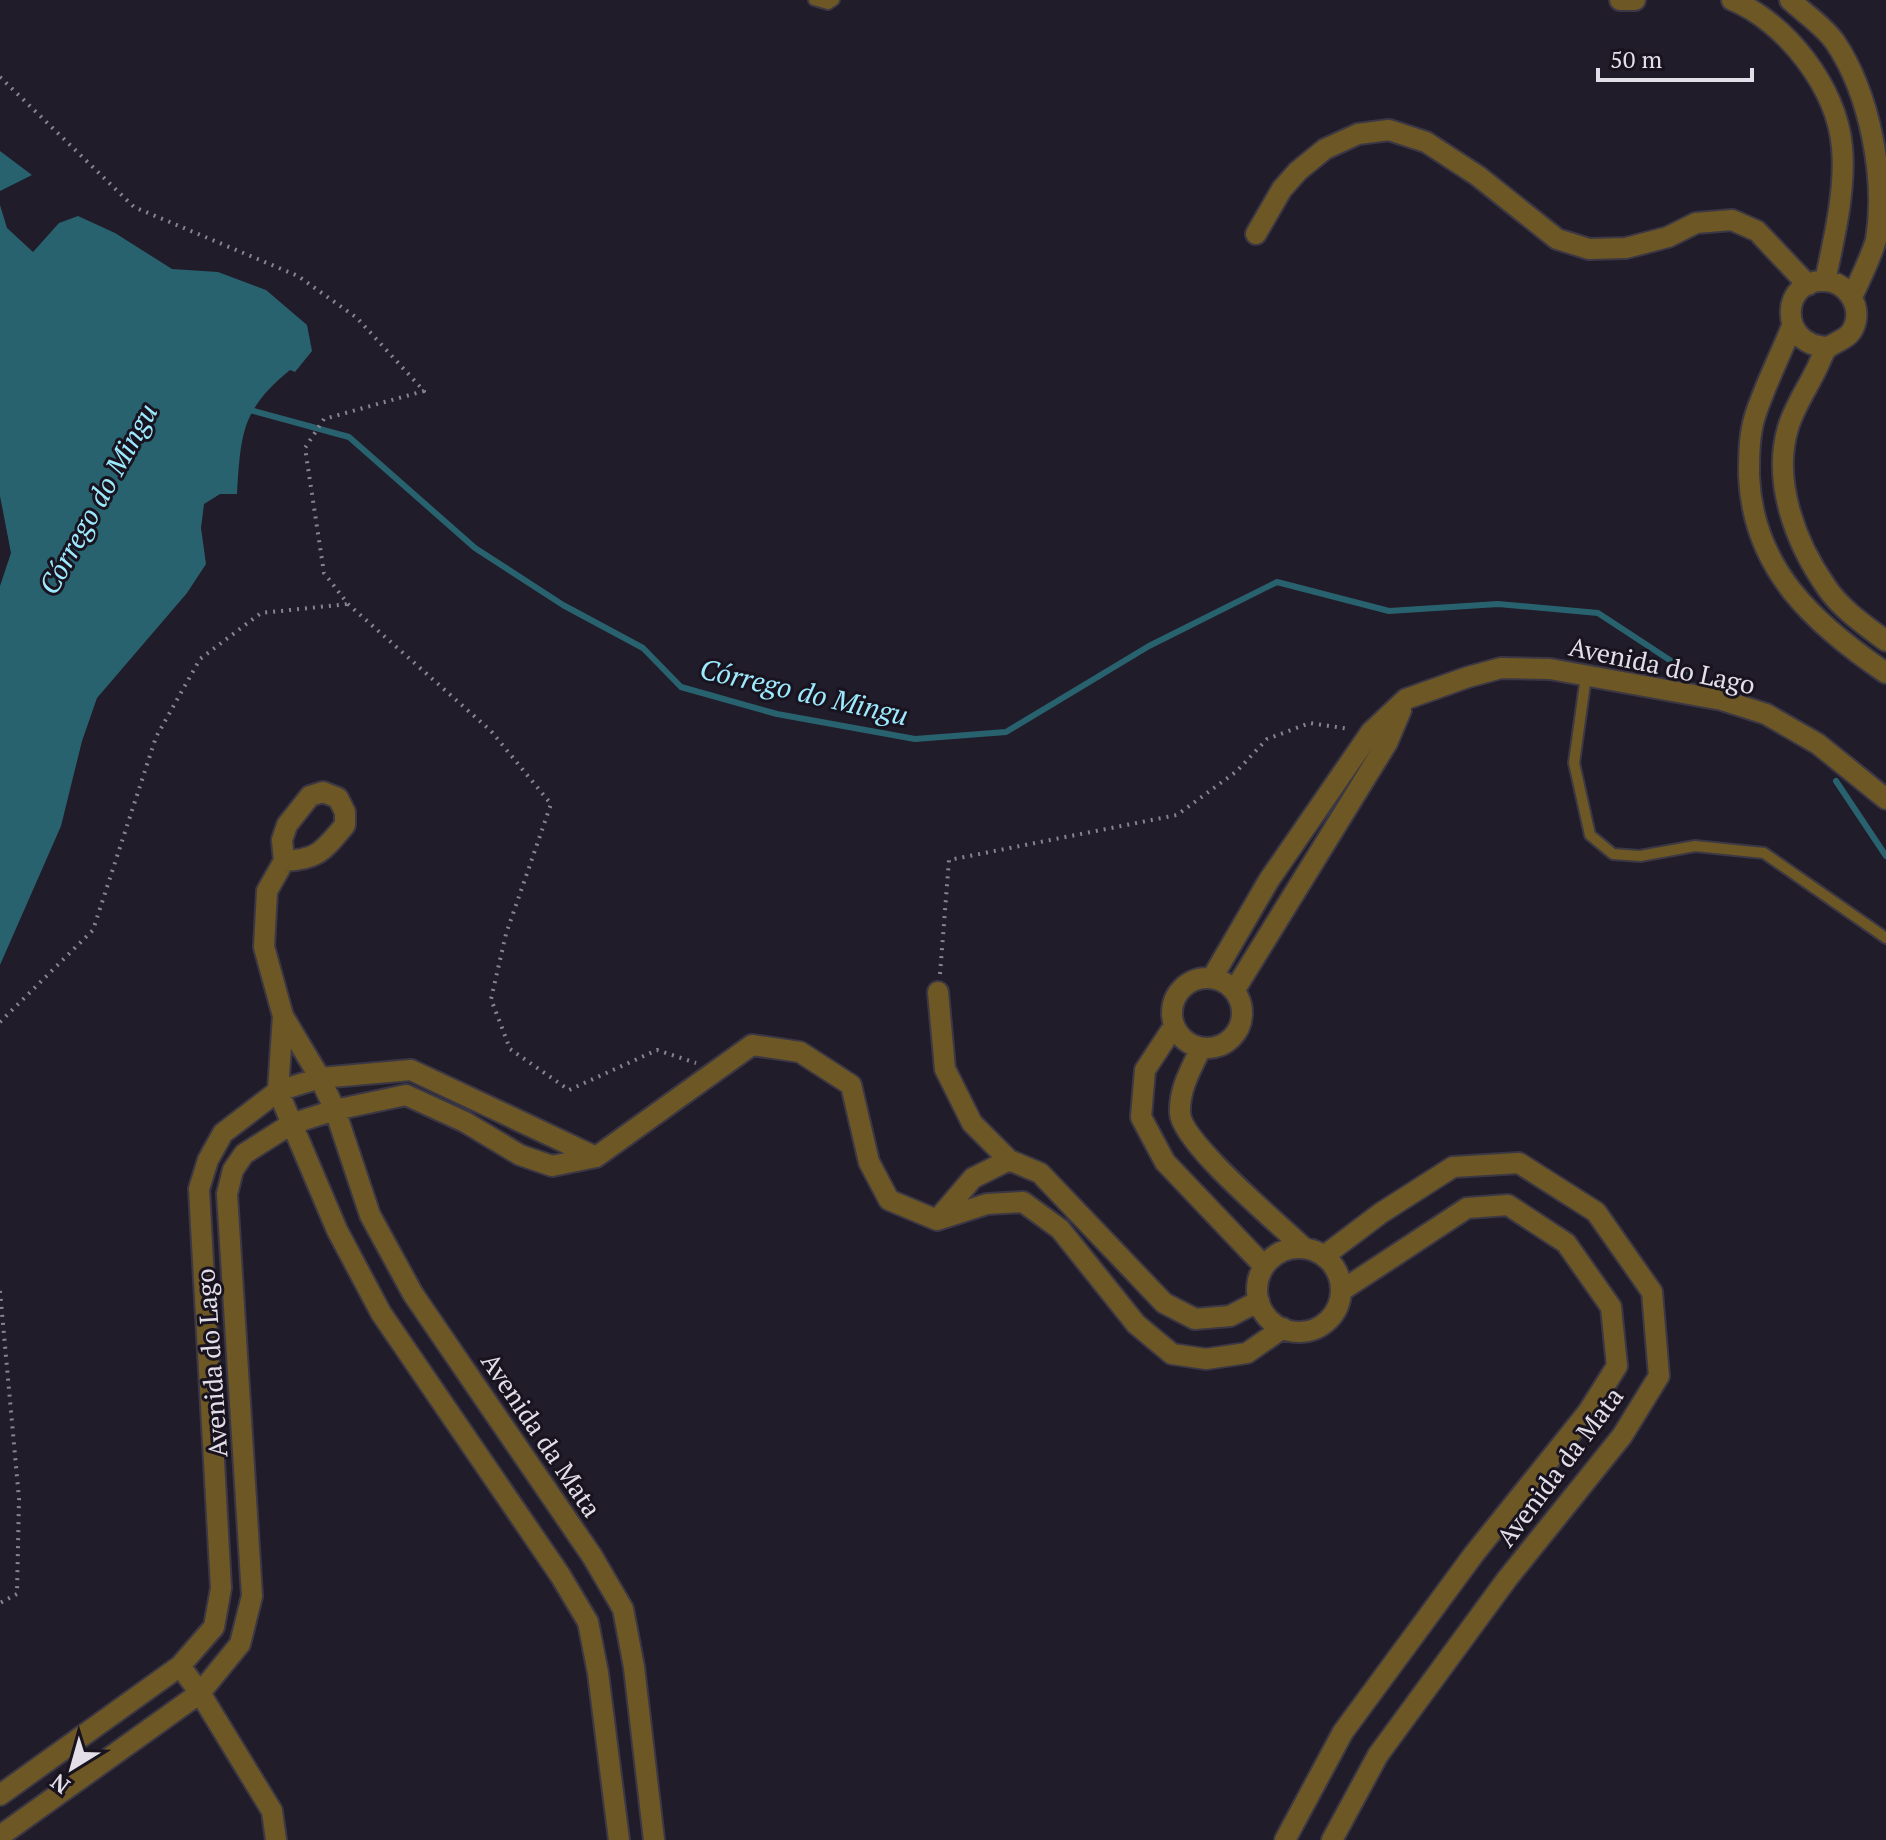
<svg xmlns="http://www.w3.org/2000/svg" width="1886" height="1840" font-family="'PT Serif',serif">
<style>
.water{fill:#29626f}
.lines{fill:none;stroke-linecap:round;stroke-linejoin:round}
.stream{stroke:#29626f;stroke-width:6}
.service-casing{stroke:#3c3744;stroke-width:14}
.minor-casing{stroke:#3c3744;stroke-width:24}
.path{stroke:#88848f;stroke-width:4;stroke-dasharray:2 6;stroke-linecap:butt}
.service{stroke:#6d5825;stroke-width:10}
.minor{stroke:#6d5825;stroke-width:20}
.labels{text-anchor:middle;stroke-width:6;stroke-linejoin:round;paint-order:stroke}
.street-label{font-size:26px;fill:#e2dfe8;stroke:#18131f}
.water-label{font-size:28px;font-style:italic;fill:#9deafe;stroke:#18131f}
</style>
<rect width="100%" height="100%" fill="#211c29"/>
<path class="water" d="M0 151 32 175 0 191Z
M0 205 7 228 33 252 59 223 78 216 115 233 172 269 218 272 266 290 307 325 312 351 295 372 290 370C241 410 241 434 237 494H220L204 504 201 528 206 564 187 593 97 698 82 741 61 826 0 965V586L11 553 0 496Z"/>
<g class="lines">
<path class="stream" d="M246 409 349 437 475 548 563 605 643 648 681 687 777 714 915 739 1006 732 1149 646 1277 582 1389 611 1498 604 1598 613 1691 674
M1836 781 1886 856"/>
<defs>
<path id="service" d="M814 0 828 4 834 0
M1586 676 1574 763 1590 835 1613 854 1640 856 1695 846 1764 853 1886 938"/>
<path id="minor" d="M1620 0H1635
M1732 0C1786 22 1837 88 1842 147 1846 189 1834 239 1825 281
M1790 0C1804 13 1824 26 1835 42 1870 94 1886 178 1876 240 1870 260 1860 279 1852 297
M1256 234 1282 189 1298 171 1325 149 1358 134 1389 130 1426 142 1478 176 1557 239 1589 249 1626 248 1668 237 1696 223 1732 220 1757 231 1808 285
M1792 326C1780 356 1765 385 1755 416 1749 435 1749 456 1749 476 1753 569 1814 624 1886 673
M1827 347C1777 345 1781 278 1825 281 1846 282 1861 304 1855 324 1850 339 1840 339 1829 347 1824 350 1820 362 1817 368 1808 387 1794 407 1788 428 1772 482 1796 544 1827 588 1841 609 1866 626 1886 641
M284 861C318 860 324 850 345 825V812L338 798 323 792 310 796 287 825 282 840 284 861 267 891 264 947 283 1016 320 1078 335 1110 370 1215 413 1294 592 1556 623 1609 634 1667 654 1840
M1172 1013a35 35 0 1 1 70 0a35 35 0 1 1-70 0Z
M1212 978 1269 880 1371 732 1406 699 1468 677 1501 668 1550 669 1722 700 1766 714 1818 744 1886 799
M1234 991 1387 743 1401 710
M938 992 945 1069 972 1123 1009 1160
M283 1016 278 1091 337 1230 381 1313 560 1575 588 1622 598 1673 619 1840
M1174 1026 1145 1070 1141 1117 1165 1162 1264 1266
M1201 1048C1191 1069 1179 1089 1180 1113 1181 1142 1279 1224 1304 1248
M937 1220 973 1178 1009 1160 1040 1173 1164 1303 1195 1319 1230 1316 1259 1301
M1257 1290a42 42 0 1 1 84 0a42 42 0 1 1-84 0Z
M1324 1256 1381 1213 1453 1167 1519 1163 1596 1212 1652 1292 1659 1376 1622 1436 1507 1579 1378 1755 1332 1840
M180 1666 200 1693 272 1811 276 1840
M0 1795 180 1666 214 1627 221 1588 199 1189 208 1160 223 1133 278 1091 320 1078 411 1070 596 1157
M0 1836 200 1693 240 1644 252 1596 227 1194 233 1170 244 1154 291 1124 335 1110 406 1095 465 1122 520 1155 552 1166 596 1157 752 1045 800 1052 851 1085 869 1162 889 1200 937 1220 987 1204 1023 1202 1060 1229 1136 1324 1172 1354 1206 1359 1247 1353 1283 1328
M1285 1840 1343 1732 1474 1554 1588 1412 1617 1366 1611 1307 1566 1243 1508 1205 1467 1208 1341 1291"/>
</defs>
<use href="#service" class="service-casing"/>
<use href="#minor" class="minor-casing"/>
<path class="path" d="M0 77 134 207 298 276 357 318 424 391 324 419 305 448 324 573 348 604 491 731 551 804 506 934 491 999 510 1049 569 1090 657 1050 696 1063
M940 974 949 860 1177 815 1237 771 1267 739 1310 723 1349 729
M0 1022 93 930 156 737 200 659 261 613 348 604
M0 1291 19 1499 17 1594 0 1603"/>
<use href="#service" class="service"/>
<use href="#minor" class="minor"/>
</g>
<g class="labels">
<g class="street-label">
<text transform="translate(1662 666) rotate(12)" y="9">Avenida do Lago</text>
<text transform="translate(212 1363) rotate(-94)" y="9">Avenida do Lago</text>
<text transform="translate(541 1435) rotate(56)" y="9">Avenida da Mata</text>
<text transform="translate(1560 1467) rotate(-53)" y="9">Avenida da Mata</text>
</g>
<g class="water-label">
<text transform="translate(98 499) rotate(-61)" y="10">Córrego do Mingu</text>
<text transform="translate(804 692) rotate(13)" y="10">Córrego do Mingu</text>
</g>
</g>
<g transform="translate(72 1768) rotate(217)" stroke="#18131f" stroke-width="6" paint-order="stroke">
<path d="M0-6L14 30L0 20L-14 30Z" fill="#e2dfe8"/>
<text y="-12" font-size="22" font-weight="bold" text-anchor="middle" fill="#e2dfe8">N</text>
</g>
<path d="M1598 68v12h154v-12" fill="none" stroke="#e2dfe8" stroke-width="4"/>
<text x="1610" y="68" font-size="24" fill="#e2dfe8" stroke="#18131f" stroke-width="6" paint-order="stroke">50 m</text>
</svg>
